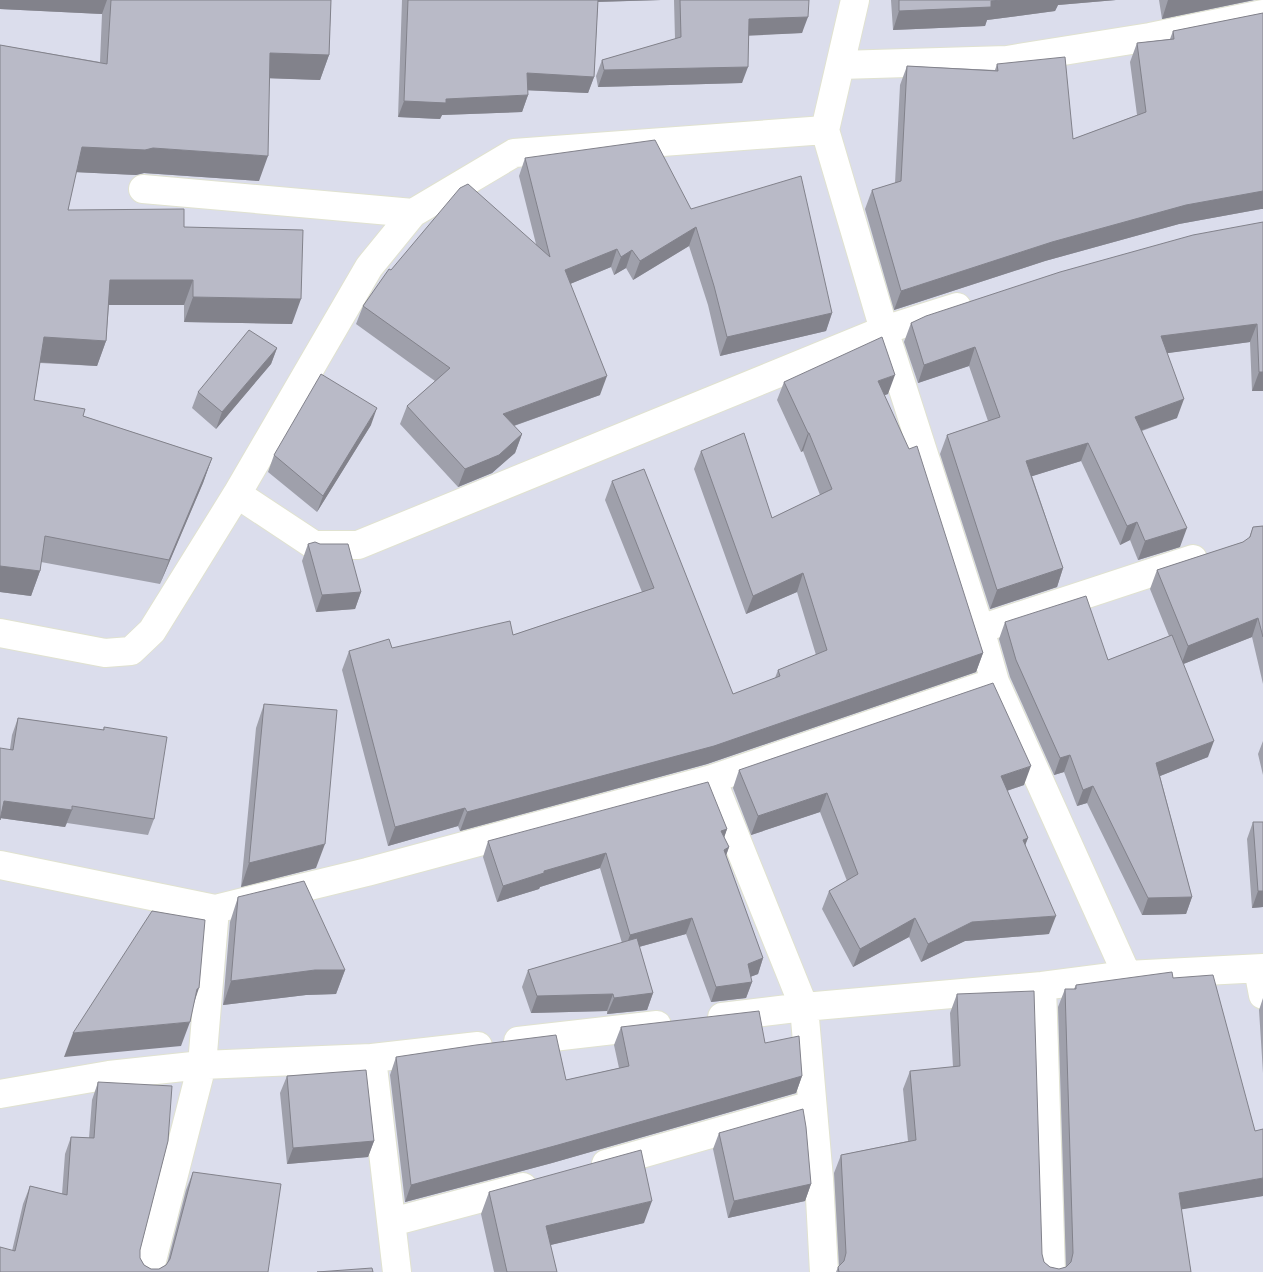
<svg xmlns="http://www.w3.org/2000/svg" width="1263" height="1272" font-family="Mulish,sans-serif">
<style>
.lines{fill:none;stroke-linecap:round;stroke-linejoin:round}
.minor-casing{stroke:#e0e2d0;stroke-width:30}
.minor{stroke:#fff;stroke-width:28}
.wall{fill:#9fa0ab}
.shaded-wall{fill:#82828b}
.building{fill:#b9bac7;stroke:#82828b}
</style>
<rect width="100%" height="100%" fill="#dbddec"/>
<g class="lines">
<defs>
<path id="minor" d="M840 65 1007 60 1150 37 1263 14
M143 189 413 213
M957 307 884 330 980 629 995 682 1127 975
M237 494 369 267 413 213 514 153 825 130
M980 629 1193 559
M0 633 105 653 131 651 152 631 237 494 314 545H358L884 330 825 130 855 0
M0 865 215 909
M1258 969 1263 995
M1042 986 1051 1272
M722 1017 804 1007 1042 986 1127 975 1263 968
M518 1041 657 1025
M372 1058 397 1272
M0 1094 109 1075 202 1065 372 1058 478 1046
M606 1164 812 1105
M392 1222 523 1187
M149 1272 202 1065 215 909 367 872 712 779
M824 1272 819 1179 804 1007 712 779 995 682"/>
</defs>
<use href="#minor" class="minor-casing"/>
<use href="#minor" class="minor"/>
</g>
<path class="wall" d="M0 0H331L329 55 320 80 270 78 259 181 144 173 136 175 76 172 68 210 184 227 292 324 184 322V305H109L106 341 97 366 40 363 34 400 83 416 212 458 203 483 160 584 41 562 40 571 31 596 0 592V45L100 62 102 14 0 9Z
M402 0H661L598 2 594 77 588 93 527 90 528 95 522 112 442 115 440 119 398 117Z
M674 0H809L802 33 749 35 742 83 598 87 596 76 602 60 675 39Z
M891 0H1116L1058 5 1055 11 987 20 985 26 893 30Z
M1159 0H1254L1162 19Z
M1263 13V209H1261L1179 224 1045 261 894 310 865 209 872 190 895 183 900 85 907 66 995 70 997 64 1073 139 1137 115 1130 62 1137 43 1170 39 1173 31Z
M525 158 691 209 832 313 826 331 720 356 708 305 689 246 633 280 626 268 614 275 611 267 570 284 600 395 514 426 522 434 515 453 492 473 458 487 400 424 407 406 435 381 356 324 363 306 391 270 536 244 519 176Z
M1263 222V391H1252L1250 342 1167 353 1177 418 1142 431 1180 547 1138 560 1130 540 1120 545 1081 461 1032 476 1063 568 1057 587 990 609 940 454 947 435 988 421 969 366 918 383 904 342 911 323Z
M277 348 271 364 216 429 192 408 198 392Z
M784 382 888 394 884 395 983 653 976 672 707 764 460 831 458 826 388 846 342 670 349 651 392 648 513 635 642 592 605 500 612 481 733 694 775 678 778 670 816 655 797 592 746 614 694 469 701 451 772 518 820 495 803 451 801 452 777 400Z
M371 425 317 512 268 472 274 455Z
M1263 526V684L1252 637 1183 664 1208 757 1160 776 1192 897 1186 914 1142 915 1087 803 1077 806 1064 772 1054 775 1010 677 999 639 1005 622 1108 660 1169 636 1150 589 1157 570 1243 542 1249 538 1253 527Z
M308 544 361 592 355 609 316 612 302 561Z
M264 704 316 868 241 887 256 728Z
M18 718 103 730 104 727 154 819 148 835 67 823 65 827 0 818 12 735Z
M1263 741V775L1258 754Z
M739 770 1024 785 1007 791 1028 838 1025 844 1049 934 965 941 921 962 909 937 853 967 822 909 829 891 847 881 820 812 751 835 733 788Z
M1253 822 1263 907 1252 908 1247 839Z
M727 829 724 837 729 847 726 856 763 958 758 974 750 977 752 982 746 998 711 1002 686 934 639 947 653 993 647 1010 607 1014V1011L531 1013 522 987 528 970 622 943 600 868 540 887 539 889 497 902 483 857 488 841Z
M238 897 345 970 336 994 306 995 223 1005 230 922Z
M1173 978 1263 1196 1181 1209 1191 1272H836L838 1267 839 1266 834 1173 841 1155 908 1141 903 1089 910 1071 953 1067 950 1013 957 994 1044 1262 1050 1267 1059 1269 1066 1267 1058 1007 1065 989H1074L1076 985Z
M1263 998V1073L1259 1010Z
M621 1027 765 1043 802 1076 796 1093 552 1163 405 1202 390 1075 396 1057 566 1080 619 1068 614 1045Z
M287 1076 374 1141 368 1157 287 1164 280 1093Z
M98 1082 140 1250V1258L144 1265 151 1269H159L166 1265 167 1264 186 1190 193 1172 268 1272H0L12 1251 23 1204 30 1186 62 1194 65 1154 71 1137 89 1138 92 1100Z
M719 1133 811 1184 805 1201 728 1218 713 1149Z
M489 1192 644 1223 550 1245 557 1272H494L481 1214Z"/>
<path class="shaded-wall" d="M0 0H107L102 14 0 9Z
M594 0H661L593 2Z
M1001 0H1116L1058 5 1055 11 987 20 985 26 893 30 899 11Z
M1168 0H1254L1162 19Z
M808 17 802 33 743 36 749 19Z
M270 53 329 55 320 80 261 78Z
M748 67 742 83 598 87 604 70Z
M527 73 594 77 588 93 521 90Z
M528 95 522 112 442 115 440 119 398 117 404 101Z
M82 147 153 148 268 156 259 181 144 173 136 175 73 172Z
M1263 191V209H1261L1179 224 1045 261 894 310 901 291 1052 242 1186 205Z
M696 227 689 246 633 280 640 261Z
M617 249 611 267 558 289 565 270Z
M632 250 626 268 614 275 621 257Z
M110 280H193L184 305H101Z
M193 297 301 299 292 324 184 322Z
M832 313 826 331 720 356 727 337Z
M1257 324 1250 342 1154 355 1161 336Z
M44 337 106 341 97 366 35 362Z
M975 347 969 366 918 383 924 365Z
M277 348 271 364 216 429 222 412Z
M1259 372H1263V391H1252Z
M895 375 888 394 871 400 878 381Z
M607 376 600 395 496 432 503 414Z
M1184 399 1177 418 1128 435 1135 417Z
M377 408 371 425 317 512 323 496Z
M808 433H809L803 451 801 452Z
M522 434 515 453 492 473 458 487 465 469Z
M1088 443 1081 461 1020 480 1026 461Z
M212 458 203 483 160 584 169 560Z
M1137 522 1130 540 1120 545 1127 526Z
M1187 528 1180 547 1138 560 1145 541Z
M0 566 40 571 31 596 0 592Z
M1063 568 1057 587 990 609 997 590Z
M803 573 797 592 746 614 753 596Z
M361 592 355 609 316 612 322 595Z
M1258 618 1252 637 1181 665 1188 646Z
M983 653 976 672 707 764 460 831 467 812Z
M1214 741 1208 757 1150 780 1156 763Z
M1070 755 1064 772 1054 775 1060 758Z
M1031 766 1024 785 994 795 1001 776Z
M1093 786 1087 803 1077 806 1083 790Z
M827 793 820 812 751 835 758 816Z
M4 801 72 810 65 827 0 818Z
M465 808 458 826 388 846 395 827Z
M727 829 722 844 721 831Z
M1028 838 1021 856 1023 840Z
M325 844 316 868 241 887 249 863Z
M729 847 723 863 724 850Z
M606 853 600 868 540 887 539 889 497 902 503 886 544 871Z
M1258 891H1263V907L1252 908Z
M1192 897 1186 914 1142 915 1148 898Z
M1056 916 1049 934 965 941 921 962 928 944 972 922Z
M692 918 686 934 624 951 630 935Z
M915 918 909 937 853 967 860 949Z
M763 958 758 974 742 980 748 964Z
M315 970H345L336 994 306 995 223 1005 231 981Z
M752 982 746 998 711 1002 716 987Z
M199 988 191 1012 197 989Z
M653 993 647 1010 607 1014 614 998Z
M613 994 607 1011 531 1013 537 996Z
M190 1022 181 1046 64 1057 73 1033Z
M802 1076 796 1093 552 1163 405 1202 411 1185Z
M374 1141 368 1157 287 1164 293 1148Z
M1263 1178V1196L1172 1211 1179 1193Z
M811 1184 805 1201 728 1218 734 1201Z
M652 1201 644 1223 538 1248 546 1226Z"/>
<path class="building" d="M111 0H331L329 55 270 53 268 156 153 148 145 150 82 147 68 210 184 209V227L303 230 301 299 193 297V280H110L106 341 44 337 34 400 85 409 83 416 212 458 169 560 45 536 40 571 0 566V45L107 64Z
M408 0H598L594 77 527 73 528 95 446 99V103L404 101Z
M680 0H809L808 17 749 19 748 67 604 70 602 60 681 37Z
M899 0H1001L991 1V7L899 11Z
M1263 13V191L1186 205 1052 242 901 291 872 190 901 181 907 66 998 71 997 64 1065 57 1073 139 1146 112 1137 43 1174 39 1173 31Z
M655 140 691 209 801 176 832 313 727 337 714 286 696 227 640 261 632 250 621 257 617 249 565 270 607 376 503 414 522 434 499 455 465 469 407 406 450 368 363 306 389 269 391 270 460 188 468 184 550 257 525 158Z
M1263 222V372H1259L1257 324 1161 336 1184 399 1135 417 1187 528 1145 541 1137 522 1127 526 1088 443 1026 461 1063 568 997 590 947 435 1000 417 975 347 924 365 911 323 926 316 1060 272 1193 235Z
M249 330 277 348 222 412 198 392Z
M882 337 895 375 878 381 909 449 917 446 983 653 714 746 467 812 465 808 395 827 349 651 389 639 392 648 510 621 513 635 654 588 612 481 644 469 733 694 780 676 778 670 827 650 803 573 753 596 701 451 744 433 772 518 832 489 809 433H808L784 382Z
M321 374 377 408 323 496 274 455Z
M1263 526V637L1258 618 1188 646 1157 570 1243 542 1250 537 1253 527Z
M315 542 320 544H348L361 592 322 595 308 544Z
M1086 596 1108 660 1172 635 1214 741 1156 763 1192 897 1148 898 1093 786 1083 790 1070 755 1060 758 1016 660 1005 622Z
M993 683 1031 766 1001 776 1028 838 1023 840 1056 916 972 922 928 944 915 918 860 949 829 891 858 874 827 793 758 816 739 770Z
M264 704 337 710 325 844 249 863Z
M18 718 104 730V727L167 737 154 819 72 806V810L4 801 0 820V748L13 750Z
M708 782 727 829 721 831 729 847 724 850 763 958 748 964 752 982 716 987 692 918 630 935 606 853 544 871V873L503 886 488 841Z
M1253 822H1263V891H1258Z
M304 881 345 970H315L231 981 238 897Z
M152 911 205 920 199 988 197 989 190 1022 73 1033Z
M637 938 653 993 614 998 613 994 537 996 528 970Z
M1172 972 1173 978 1213 975 1255 1131 1263 1129V1178L1179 1193 1191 1272H839L838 1267 844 1261 846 1253 841 1155 916 1140 910 1071 960 1066 957 994 1034 991 1042 1254 1044 1262 1050 1267 1059 1269 1066 1267 1071 1262 1073 1253 1065 989H1076V985Z
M759 1011 765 1043 799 1036 802 1076 558 1145 411 1185 396 1057 476 1045 556 1035 566 1080 629 1066 621 1027Z
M366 1070 374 1141 293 1148 287 1076Z
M98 1082 172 1086 168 1141 140 1250V1258L144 1265 151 1269H159L166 1265 170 1259 193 1172 281 1184 268 1272H0V1247L15 1251 30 1186 67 1195 71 1137 94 1138Z
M803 1109 806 1127 811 1184 734 1201 719 1133Z
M641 1150 652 1201 546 1226 557 1272H507L489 1192Z
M372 1268 373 1272H317Z"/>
</svg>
